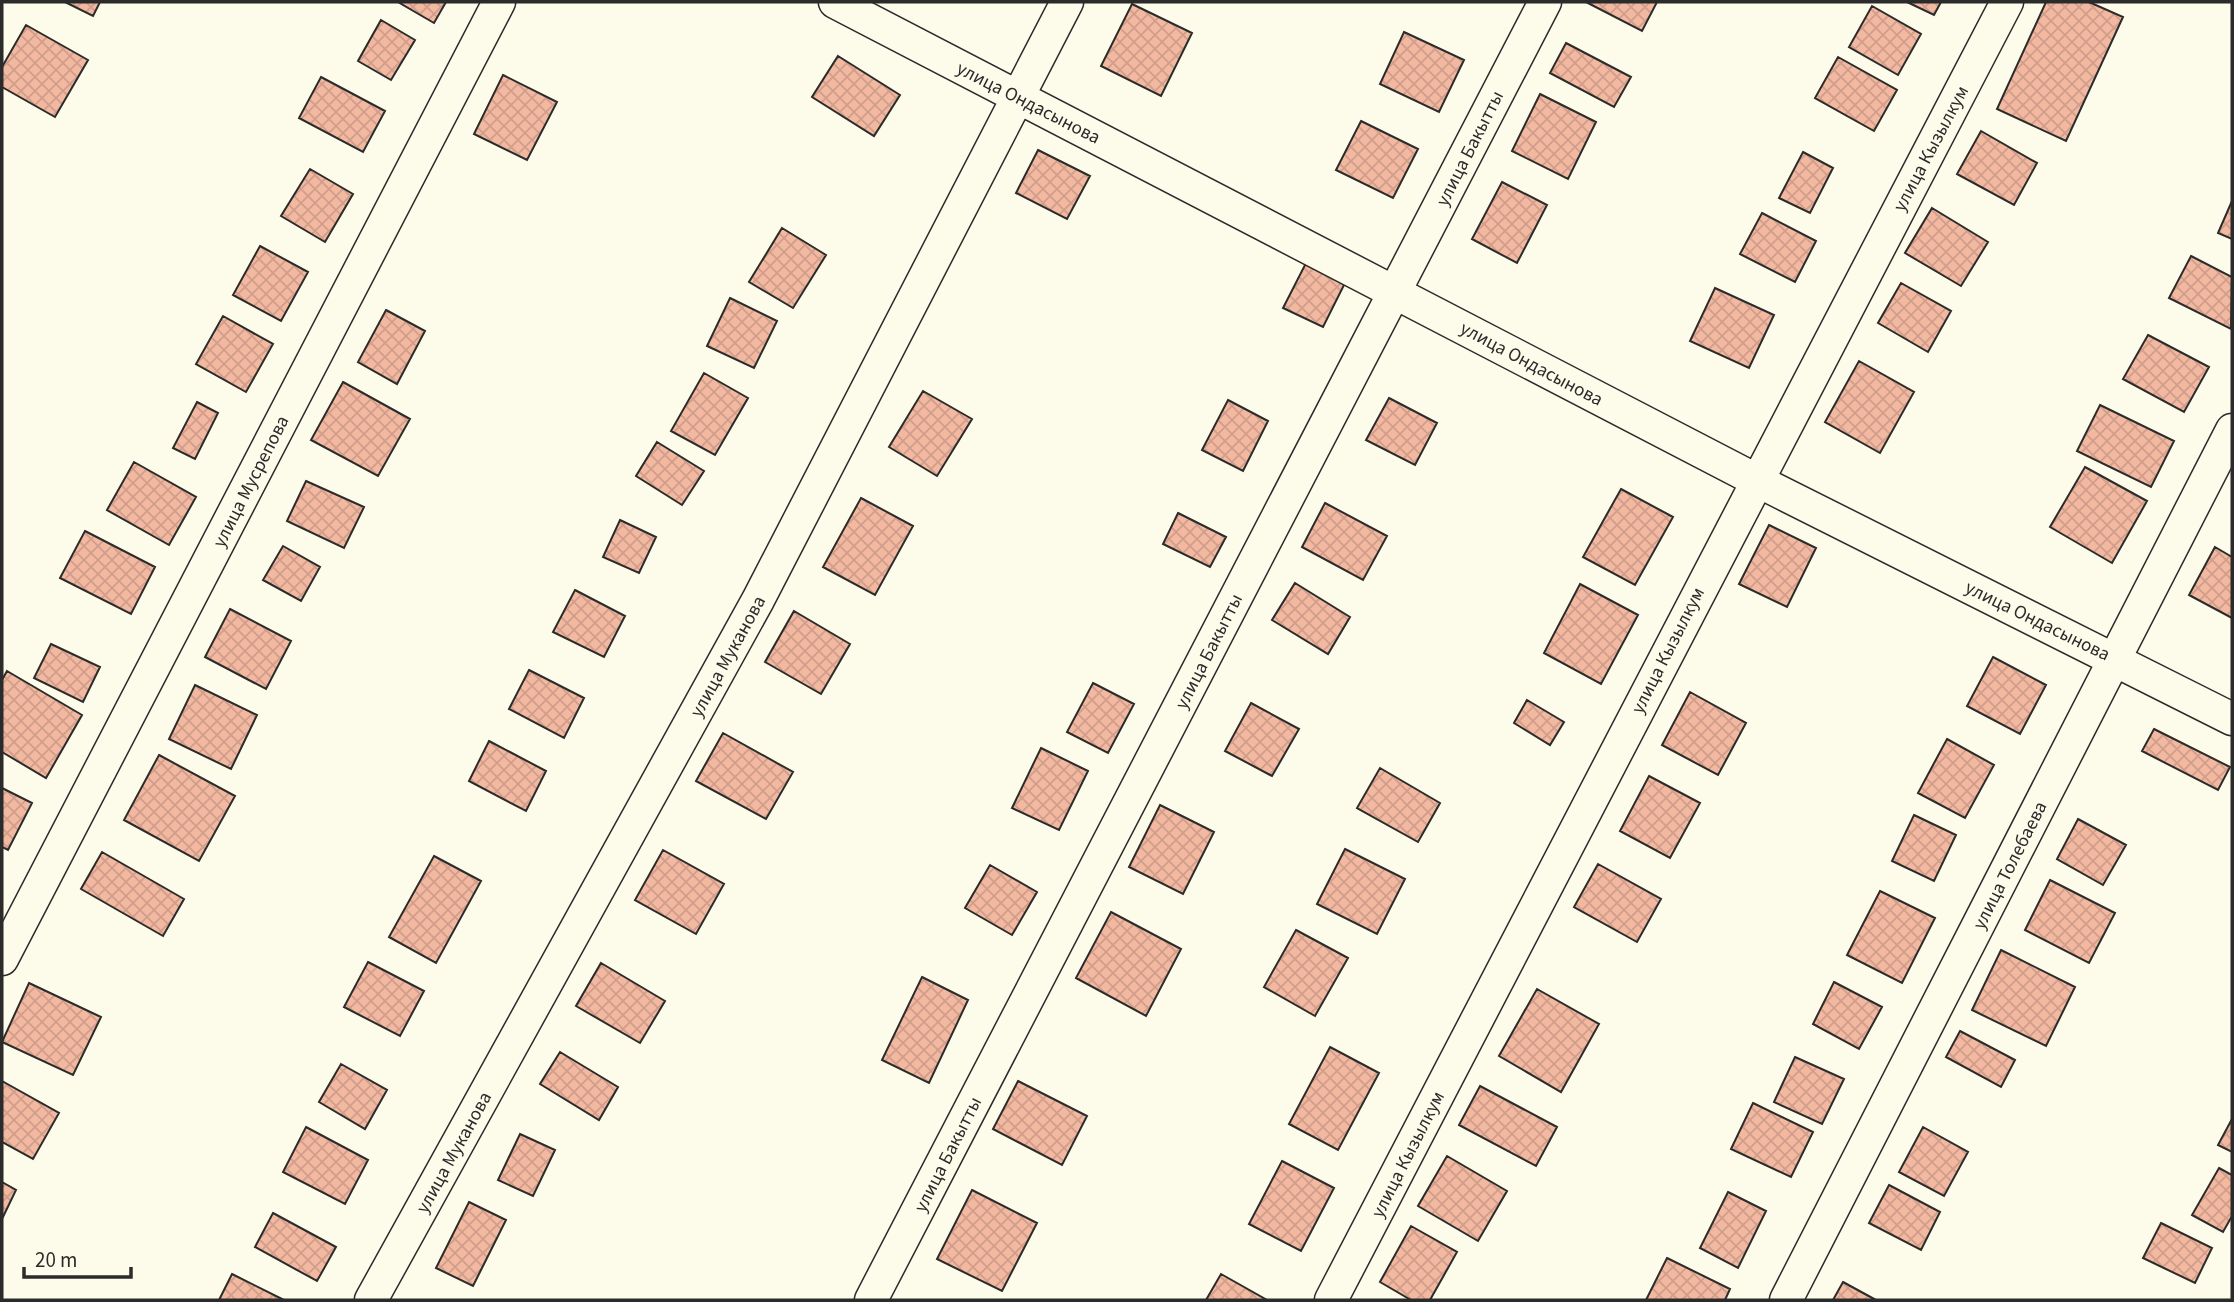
<svg xmlns="http://www.w3.org/2000/svg" width="2234" height="1302" font-family="'Source Sans 3',sans-serif">
<style>
.building{fill:url(#building-cross-hatch);stroke:#2b2b2b;stroke-width:2}
.lines{fill:none;stroke-linecap:round;stroke-linejoin:round}
.minor-casing{stroke:#2b2b2b;stroke-width:35}
.minor{stroke:#fdfbea;stroke-width:32}
.labels{text-anchor:middle;stroke-width:5;stroke-linejoin:round;paint-order:stroke}
.street-label{font-size:19px;fill:#2b2b2b;stroke:#fdfbea}
</style>
<defs>
<pattern id="building-cross-hatch" width="8" height="8" patternUnits="userSpaceOnUse" patternTransform="scale(1.75)"><rect width="8" height="8" fill="#f2b8a0"/><path d="M0 0l8 8M0 8l8-8" fill="none" stroke="#d09e8a"/></pattern>
</defs>
<rect width="100%" height="100%" fill="#fdfbea"/>
<path class="building" d="M65 2H100L93 16Z
M398 2H446L434 23Z
M1586 2H1657L1642 31Z
M1907 2H1941L1934 15Z
M2046 2H2089L2123 17 2066 141 1997 109Z
M1132 4 1192 33 1161 96 1101 66Z
M1872 6 1921 34 1898 75 1849 47Z
M381 20 415 40 391 80 358 61Z
M26 25 88 60 55 117 2 87V67Z
M1404 32 1464 60 1439 112 1380 84Z
M1566 43 1631 77 1614 107 1550 73Z
M838 56 900 95 874 136 812 97Z
M1838 57 1897 90 1874 131 1815 98Z
M503 75 557 102 527 160 474 134Z
M321 77 385 111 363 152 299 118Z
M1540 94 1596 122 1568 179 1512 151Z
M1361 121 1418 149 1393 198 1336 170Z
M1981 131 2037 163 2014 205 1957 174Z
M1038 150 1090 176 1067 219 1016 193Z
M1803 152 1833 168 1810 213 1779 198Z
M310 169 353 194 325 242 281 216Z
M1502 182 1547 205 1517 263 1472 239Z
M2232 201V239L2218 233Z
M1932 208 1988 242 1961 286 1905 253Z
M1762 213 1816 241 1795 282 1740 254Z
M782 228 826 255 793 308 749 282Z
M260 246 308 272 281 321 233 295Z
M2191 256 2232 277 2231 329 2169 298Z
M1306 263 1345 283 1323 327 1283 308Z
M1901 283 1951 311 1928 352 1878 323Z
M1715 288 1774 315 1749 368 1690 341Z
M730 298 777 321 754 368 707 346Z
M386 310 425 331 397 384 358 362Z
M223 316 273 344 246 392 196 364Z
M2148 335 2209 367 2184 412 2123 379Z
M1859 361 1914 392 1880 453 1825 422Z
M704 373 748 398 715 455 671 431Z
M343 382 410 419 378 476 311 440Z
M923 391 972 419 937 476 889 447Z
M1389 398 1437 423 1415 465 1366 440Z
M1228 400 1268 421 1243 471 1202 450Z
M197 402 218 413 195 459 173 448Z
M2100 405 2174 441 2151 487 2077 451Z
M657 442 704 471 682 505 636 476Z
M134 462 196 497 169 545 107 510Z
M2085 467 2147 501 2112 563 2050 527Z
M306 481 364 507 344 548 287 521Z
M1621 489 1673 517 1635 585 1583 557Z
M861 498 913 526 875 595 823 567Z
M1325 503 1387 536 1363 580 1302 547Z
M1178 513 1226 537 1210 567 1163 544Z
M620 520 656 537 639 573 603 557Z
M1769 525 1816 548 1787 607 1739 584Z
M85 531 155 567 131 614 60 578Z
M283 546 320 567 301 601 263 580Z
M2215 547 2232 557V618L2189 595Z
M1295 583 1350 617 1328 654 1272 620Z
M1580 584 1638 615 1601 684 1544 653Z
M575 590 625 616 604 657 553 632Z
M230 609 291 641 266 689 205 657Z
M794 611 850 644 821 694 765 662Z
M51 644 100 667 83 702 34 678Z
M1993 657 2046 685 2020 734 1967 706Z
M529 670 584 698 564 738 509 709Z
M7 671 82 715 46 778 2 752V680Z
M1093 683 1134 704 1108 753 1067 732Z
M195 685 257 715 231 769 169 739Z
M1690 692 1746 723 1718 775 1662 745Z
M1527 700 1564 722 1550 745 1514 723Z
M1251 703 1299 729 1272 776 1225 751Z
M2154 729 2230 767 2218 790 2142 751Z
M723 733 793 772 766 819 696 781Z
M1947 739 1994 765 1965 818 1918 793Z
M489 741 546 771 526 811 469 781Z
M1041 748 1088 771 1059 830 1012 808Z
M159 755 235 796 199 861 124 820Z
M1380 768 1440 803 1418 842 1357 808Z
M1649 776 1700 803 1670 858 1620 831Z
M2 788 32 803 8 850 2 847Z
M1160 805 1214 832 1183 894 1129 867Z
M1914 815 1956 835 1934 881 1892 861Z
M2078 819 2126 845 2103 885 2057 859Z
M1345 849 1405 879 1377 934 1317 904Z
M663 850 724 884 696 934 635 900Z
M102 852 184 899 163 936 81 889Z
M434 856 481 881 436 963 389 937Z
M1598 864 1661 899 1637 942 1574 907Z
M990 865 1037 892 1012 935 965 908Z
M2050 880 2115 913 2089 963 2025 930Z
M1880 891 1935 918 1902 983 1847 955Z
M1111 912 1181 949 1146 1016 1076 978Z
M1296 930 1348 958 1315 1016 1264 987Z
M2001 950 2075 987 2046 1046 1972 1010Z
M368 962 424 991 400 1036 344 1007Z
M601 963 665 1001 640 1043 576 1006Z
M922 977 968 1000 929 1083 882 1060Z
M1834 982 1882 1007 1859 1049 1813 1024Z
M29 983 101 1017 73 1075 2 1042Z
M1537 989 1599 1024 1561 1092 1499 1056Z
M1960 1031 2015 1060 2001 1087 1946 1057Z
M1330 1047 1379 1073 1338 1150 1289 1124Z
M560 1052 618 1087 599 1120 540 1084Z
M1795 1057 1844 1079 1822 1124 1774 1102Z
M341 1064 387 1090 365 1129 319 1102Z
M2 1081 59 1113 33 1159 2 1142Z
M1018 1081 1087 1116 1062 1165 993 1129Z
M1480 1086 1557 1127 1536 1166 1459 1125Z
M1753 1103 1813 1132 1791 1177 1731 1149Z
M2232 1119V1152L2218 1145Z
M306 1127 368 1160 345 1204 283 1172Z
M1923 1127 1968 1152 1944 1196 1899 1172Z
M520 1134 555 1150 533 1196 498 1180Z
M1447 1156 1507 1191 1478 1241 1418 1206Z
M1282 1161 1334 1188 1301 1251 1249 1224Z
M2219 1168 2232 1175V1216L2223 1232 2192 1215Z
M2 1182 16 1190 2 1219Z
M1889 1185 1940 1212 1921 1250 1869 1223Z
M972 1190 1037 1223 1002 1291 937 1259Z
M1728 1192 1766 1211 1738 1268 1700 1248Z
M469 1202 506 1220 473 1286 436 1268Z
M273 1213 336 1247 317 1281 255 1247Z
M2161 1223 2212 1248 2195 1283 2143 1258Z
M1411 1226 1457 1252 1430 1300H1411L1380 1282Z
M1667 1258 1730 1289 1725 1300H1646Z
M232 1274 284 1300H219Z
M1221 1274 1267 1300H1206Z
M1843 1282 1876 1300H1833Z"/>
<g class="lines">
<defs>
<path id="minor" d="M835 2 1756 480 2232 719
M2 959 499 2
M371 1300 758 600 1067 2
M871 1300 1545 2
M1331 1300 2007 2
M1786 1300 2232 430"/>
</defs>
<use href="#minor" class="minor-casing"/>
<use href="#minor" class="minor"/>
</g>
<g class="labels">
<g class="street-label">
<text transform="translate(1029 102) rotate(27)" y="7">улица Ондасынова</text>
<text transform="translate(1469 148) rotate(-63)" y="7">улица Бакытты</text>
<text transform="translate(1930 148) rotate(-62)" y="7">улица Кызылкум</text>
<text transform="translate(1532 363) rotate(28)" y="7">улица Ондасынова</text>
<text transform="translate(250 481) rotate(-63)" y="7">улица Мусрепова</text>
<text transform="translate(2038 620) rotate(26)" y="7">улица Ондасынова</text>
<text transform="translate(1667 650) rotate(-63)" y="7">улица Кызылкум</text>
<text transform="translate(1208 651) rotate(-63)" y="7">улица Бакытты</text>
<text transform="translate(727 656) rotate(-61)" y="7">улица Муканова</text>
<text transform="translate(2009 865) rotate(-63)" y="7">улица Толебаева</text>
<text transform="translate(453 1152) rotate(-61)" y="7">улица Муканова</text>
<text transform="translate(947 1154) rotate(-63)" y="7">улица Бакытты</text>
<text transform="translate(1407 1154) rotate(-63)" y="7">улица Кызылкум</text>
</g>
</g>
<rect width="2234" height="1302" fill="none" stroke="#2b2b2b" stroke-width="7"/>
<path d="M24 1267v10h107v-10" fill="none" stroke="#2b2b2b" stroke-width="3.5"/>
<text x="35" y="1267" font-size="21" fill="#2b2b2b" stroke="#fdfbea" stroke-width="5" paint-order="stroke">20 m</text>
</svg>
